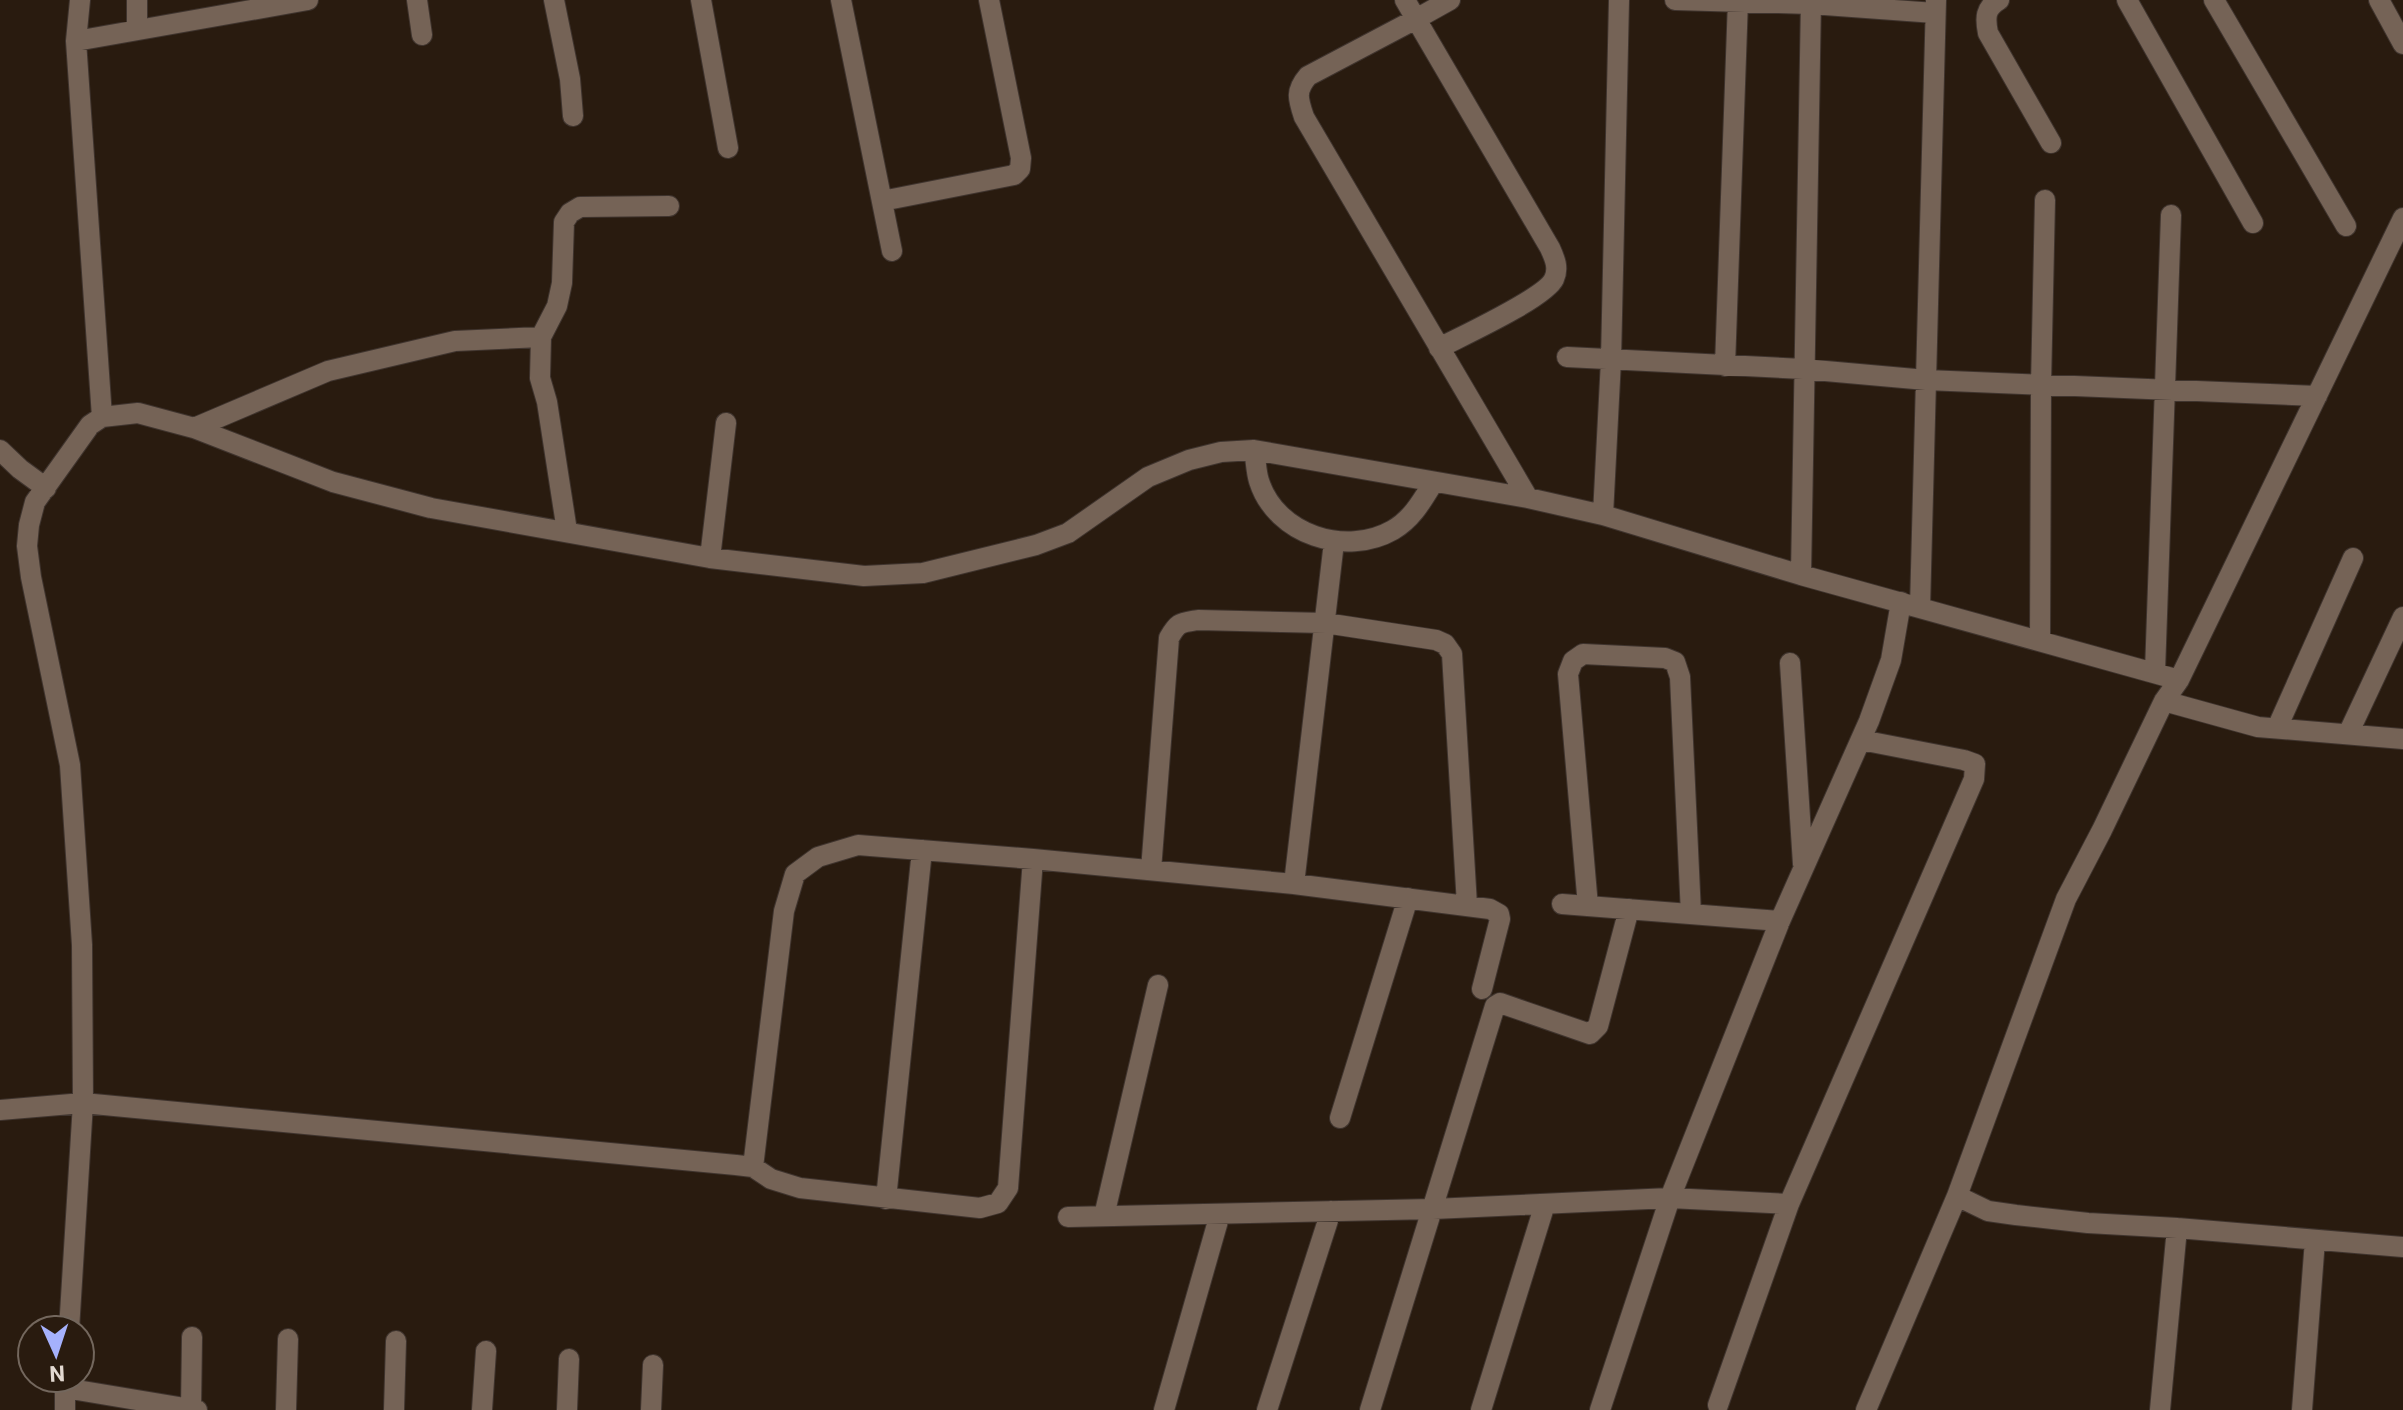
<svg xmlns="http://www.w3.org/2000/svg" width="2403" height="1410" font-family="Roboto,sans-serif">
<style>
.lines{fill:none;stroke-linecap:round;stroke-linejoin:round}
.minor-casing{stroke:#3f342e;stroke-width:22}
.minor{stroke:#756356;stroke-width:20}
</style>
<rect width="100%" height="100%" fill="#291b0f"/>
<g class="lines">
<defs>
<path id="minor" d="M417 0 422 35
M554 0 570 79 573 116
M701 0 728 148
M841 0 892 251
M1675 0 1811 4 1935 13
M1999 0C1985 8 1985 18 1988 33L2051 143
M2127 0 2253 223
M2214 0 2346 226
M2379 0 2403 44
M137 30V0
M76 41 80 0
M882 201 1014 175 1020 169 1021 158 989 0
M1439 348C1462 336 1545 298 1554 279 1559 268 1555 259 1550 248L1416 19 1450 0
M1567 357 1803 369 1926 380 2317 396
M1725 366 1738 0
M102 417 76 41 308 0
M194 428 328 371 455 341 541 337
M0 450 20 469 46 488
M1254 450C1256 460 1256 472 1259 481 1276 535 1346 557 1393 530 1412 519 1422 501 1433 483
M1528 498 1603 515 1801 575 2179 680
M1603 515 1611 360 1619 0
M567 531 547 402 540 378 541 337 557 306 562 283 564 222 570 213 580 207 669 206
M710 558 726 423
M1801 575 1811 0
M1920 608 1936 0
M2040 640 2041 385 2045 200
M1790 663 1803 864
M2155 672 2171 215
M2164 701 2258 727 2403 739
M2277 728 2353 558
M2348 734 2403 617
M1151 870 1169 638C1178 622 1180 623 1198 620L1325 623 1436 640 1445 644 1452 654 1467 905
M1294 884 1334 542
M1562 904 1780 921
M1588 906 1568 674 1573 661 1583 654 1665 658 1675 662 1680 677 1691 914
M0 1110 83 1103 736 1165 753 1167 771 1179 800 1188 980 1208 998 1203 1008 1188 1033 859
M1340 1118 1408 898
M753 1167 784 911 795 874 818 857 858 845 1033 859 1294 884 1490 909 1499 914 1500 919 1482 989
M1957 1196 1988 1211 2016 1215 2088 1223 2177 1228 2403 1247
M886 1199 922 850
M1104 1216 1158 985
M1068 1217 1433 1209 1670 1198 1789 1204
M69 1330 83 1103 82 945 70 765 31 577 27 546 29 525 35 502 90 425 102 417 138 413 194 428 333 482 431 508 710 558 864 576 923 573 1036 545 1068 533 1148 477 1189 460 1221 452 1254 450 1528 498 1304 117C1298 99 1295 91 1308 76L1416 19 1405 0
M65 1388 197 1410
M1718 1405 1789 1204 1974 779 1975 764 1964 760 1861 740
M191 1409 192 1337
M65 1410V1378
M286 1410 288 1339
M394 1410 396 1341
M482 1410 486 1351
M567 1410 569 1359
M651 1410 653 1365
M1164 1410 1220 1214
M1267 1410 1331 1211
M1370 1410 1495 1006 1500 1003 1590 1034 1598 1026 1629 909
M1481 1410 1545 1204
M1600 1410 1670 1198 1780 921 1869 721 1891 660 1901 602
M1866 1410 1957 1196 2066 899 2102 830 2164 701 2179 680 2403 218
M2160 1410 2177 1228
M2302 1410 2315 1240"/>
</defs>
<use href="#minor" class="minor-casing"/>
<use href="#minor" class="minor"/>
</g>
<g transform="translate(56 1354) rotate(177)"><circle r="38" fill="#291b0f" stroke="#73675d" stroke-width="2"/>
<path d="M0-6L14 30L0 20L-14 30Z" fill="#a5b1fc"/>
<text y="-12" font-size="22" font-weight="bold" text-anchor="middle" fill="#e3d9d1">N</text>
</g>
</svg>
